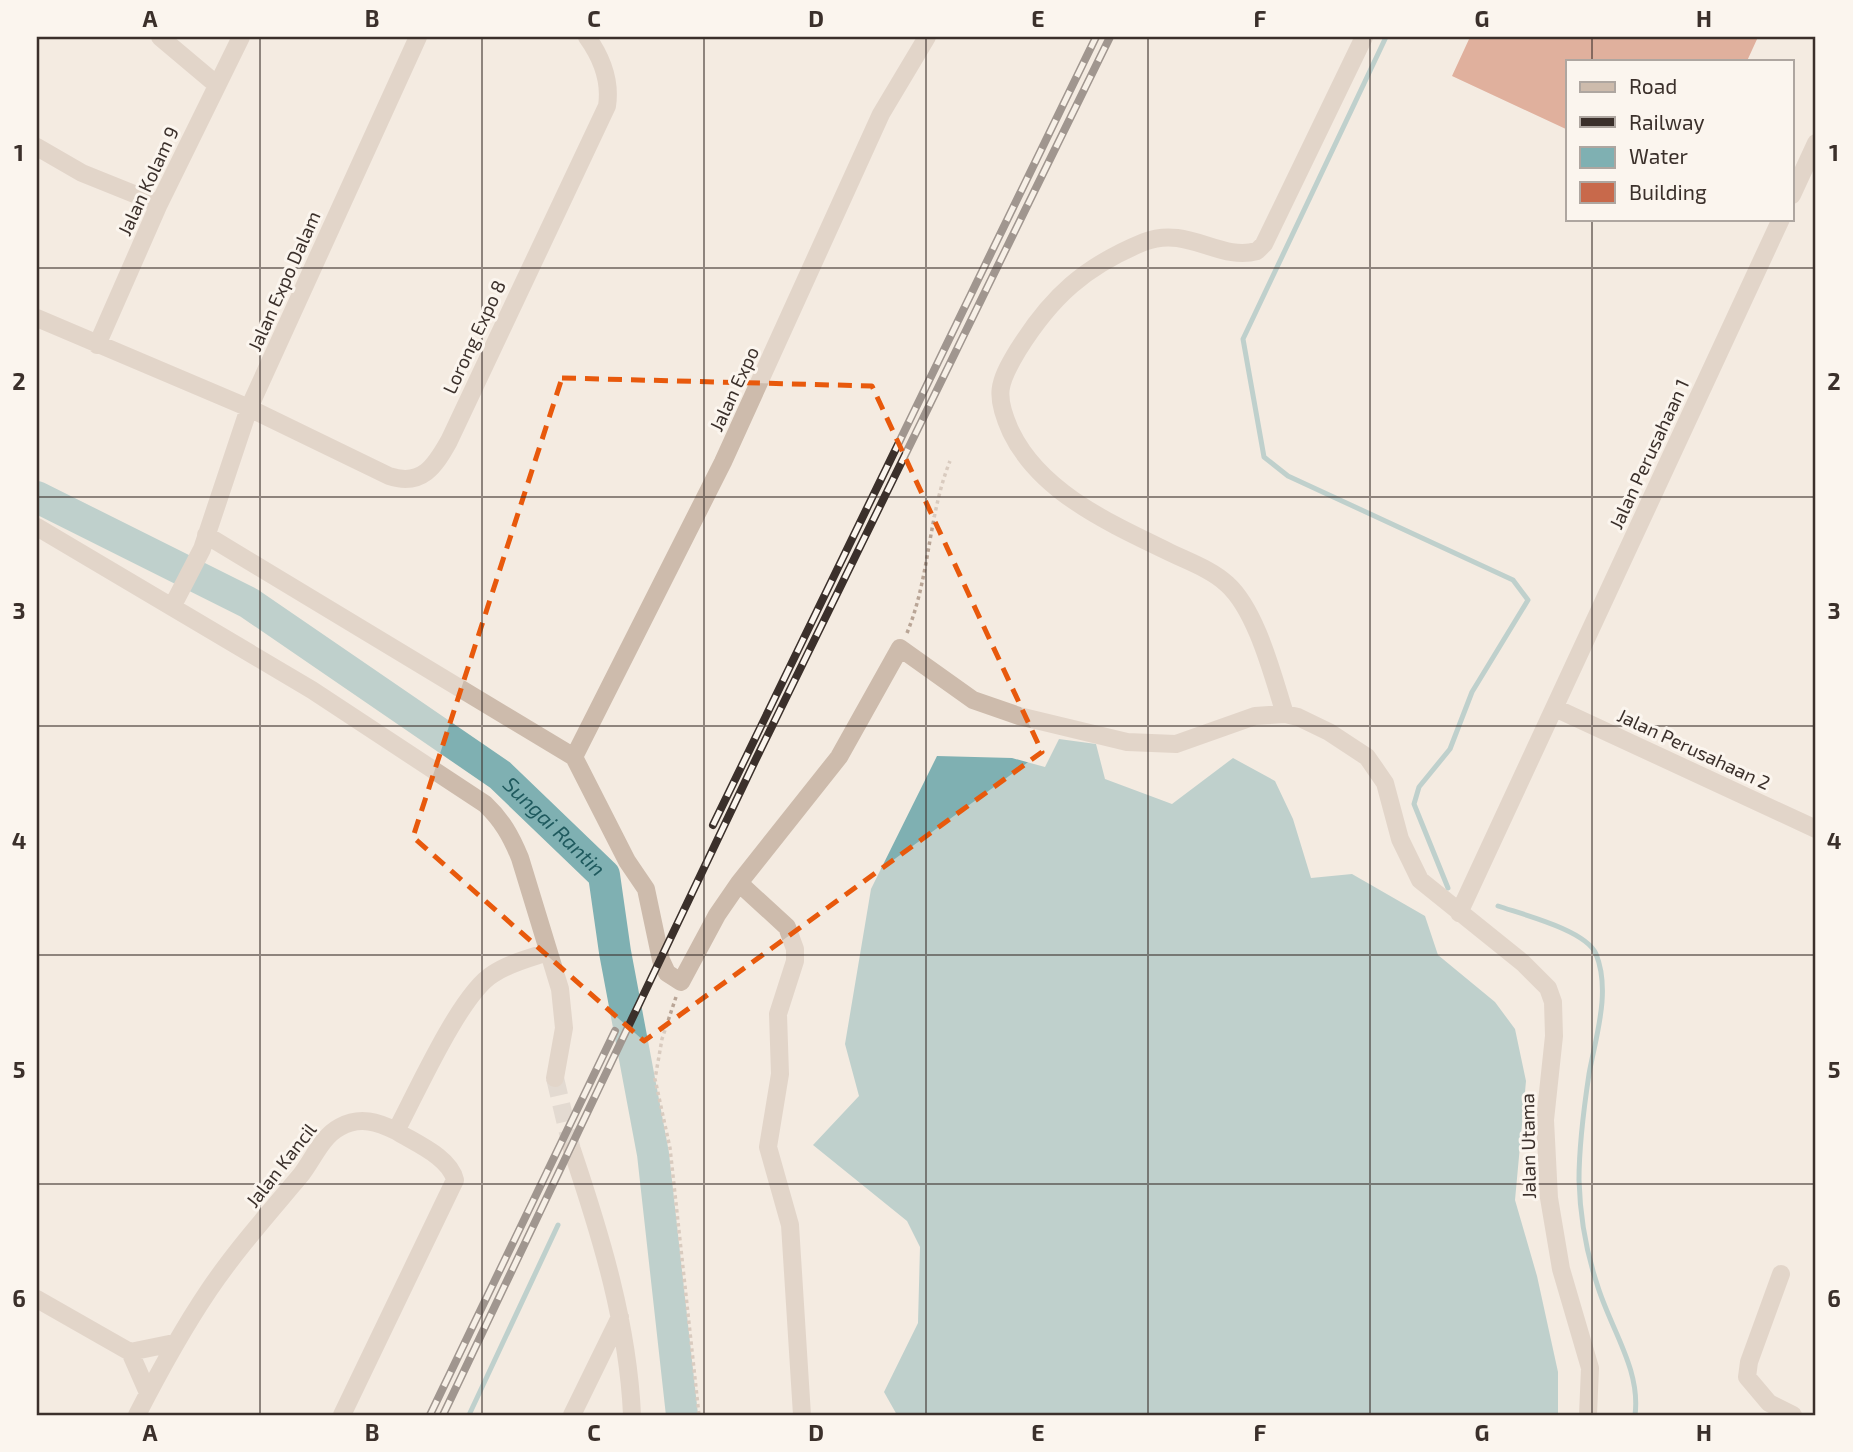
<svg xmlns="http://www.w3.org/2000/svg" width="1853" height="1452" font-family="'Exo 2',sans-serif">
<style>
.water{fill:#7fb0b2}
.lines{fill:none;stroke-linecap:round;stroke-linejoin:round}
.stream{stroke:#7fb0b2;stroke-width:5}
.river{stroke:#7fb0b2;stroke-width:32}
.building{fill:#c8694b}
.minor-tunnel{stroke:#cfc6bd;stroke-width:18;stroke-dasharray:18 9;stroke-linecap:butt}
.path{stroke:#b9a596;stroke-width:3.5;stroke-dasharray:3.5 3.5;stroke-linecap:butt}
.minor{stroke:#cdbbac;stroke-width:18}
.rail-casing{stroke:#3b302b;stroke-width:8}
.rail{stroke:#fbf5ee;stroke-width:5;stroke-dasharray:16;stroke-linecap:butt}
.marked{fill:none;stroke:#e8590c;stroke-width:5;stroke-dasharray:14 9;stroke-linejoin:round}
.grid{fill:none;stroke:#3b302b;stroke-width:2;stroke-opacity:0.55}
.labels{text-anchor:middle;stroke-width:6;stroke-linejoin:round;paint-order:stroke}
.street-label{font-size:19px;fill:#3b302b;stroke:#fbf5ee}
.water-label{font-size:21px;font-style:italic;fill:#1f5a5e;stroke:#fbf5ee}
.neatline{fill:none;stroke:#3b302b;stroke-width:2.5}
.grid-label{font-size:23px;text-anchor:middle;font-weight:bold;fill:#3b302b}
</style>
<rect width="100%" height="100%" fill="#f4ebe1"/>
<path class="water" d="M1059 739 1096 744 1105 779 1172 804 1233 758 1275 781 1293 819 1311 878 1352 874 1425 916 1438 955 1495 1002 1515 1029 1526 1081 1515 1200 1537 1276 1558 1372V1415H897L884 1392 918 1323 920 1247 907 1221 813 1145 859 1096 845 1044 871 889 937 756 1012 758 1045 767Z"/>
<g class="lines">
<path class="stream" d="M1386 37 1243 339 1264 457 1288 476 1513 580 1528 600 1472 692 1450 749 1419 787 1414 804 1448 888
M1498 906C1521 914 1586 930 1596 954 1611 991 1596 1036 1589 1074 1584 1107 1579 1146 1579 1180 1580 1215 1586 1251 1597 1284 1610 1328 1641 1369 1635 1415
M469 1415 558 1225"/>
<path class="river" id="s1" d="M37 497 249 603 500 775 604 875 615 952 653 1154 682 1415"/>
</g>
<path class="building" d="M1470 37H1758L1747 61H1568V130L1452 76Z"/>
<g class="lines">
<path class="minor-tunnel" d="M555 1078 572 1150"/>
<path class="path" d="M907 633C930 577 928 516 950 461
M676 997 662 1039 655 1079 670 1148 699 1415"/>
<path class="minor" d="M160 37 217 85
M37 147 82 173 159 204
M1792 195 1816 143
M37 318 249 408 389 476C422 487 435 466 449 441L607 106C611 80 602 58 587 37
M97 345 159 204 241 37
M37 527 312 690 485 804C502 820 511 836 520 858L560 989 564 1028 555 1078
M206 535 574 757 627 861 646 889 661 960 667 973 681 982 717 915 739 883 839 757 900 648 973 700 1019 716 1127 742 1176 744 1255 716 1285 714 1298 717 1329 732 1367 757 1385 783 1400 839 1420 880 1523 963 1548 988 1553 1002 1554 1036 1545 1120 1549 1198 1561 1269 1590 1368 1588 1415
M172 607 202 549 249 408 418 37
M1555 708 1816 829
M1285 714C1273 677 1257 611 1227 584 1211 569 1187 561 1167 551 1109 523 1040 492 1011 432 994 395 998 383 1018 350 1051 297 1085 266 1144 242 1188 225 1220 262 1257 251L1264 244 1364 37
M574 757 723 462 881 114 927 37
M739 883 787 927 795 949V961L778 1014 780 1074 768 1147 790 1225 802 1415
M1459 913 1781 219
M572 1150C601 1236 628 1324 632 1415
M1781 1274 1749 1362 1747 1377 1769 1403 1793 1415
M37 1299 130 1352 148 1393
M130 1352 174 1343
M137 1415C159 1372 182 1330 209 1290 236 1250 269 1213 300 1176 313 1160 321 1137 340 1127 360 1116 378 1122 396 1131 416 1094 460 994 493 974 509 963 530 958 548 952
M342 1415 455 1180C450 1157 415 1143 396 1131
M572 1415 620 1317"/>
<defs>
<path id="rail" d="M713 825 1096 37
M430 1415 615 1031
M443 1415 755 761 1110 37"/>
</defs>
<use href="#rail" class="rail-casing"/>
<use href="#rail" class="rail"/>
</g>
<path d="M0 0H1853V1452H0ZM562 378 872 386 1042 752 644 1041 413 837Z" fill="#f4ebe1" fill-opacity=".55" fill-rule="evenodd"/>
<path class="marked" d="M562 378 872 386 1042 752 644 1041 413 837Z"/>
<path class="grid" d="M260 37V1415M482 37V1415M704 37V1415M926 37V1415M1148 37V1415M1370 37V1415M1592 37V61M1592 219V1415M37 268H1816M37 497H1816M37 726H1816M37 955H1816M37 1184H1816"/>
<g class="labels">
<g class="street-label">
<text transform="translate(148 181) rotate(-65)" y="7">Jalan Kolam 9</text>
<text transform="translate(284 281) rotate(-66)" y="7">Jalan Expo Dalam</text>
<text transform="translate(474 337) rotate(-65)" y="7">Lorong Expo 8</text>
<text transform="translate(734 389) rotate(-65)" y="7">Jalan Expo</text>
<text transform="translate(1649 454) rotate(-65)" y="7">Jalan Perusahaan 1</text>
<text transform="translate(1694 749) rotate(25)" y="7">Jalan Perusahaan 2</text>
<text transform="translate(1528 1146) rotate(-91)" y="7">Jalan Utama</text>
<text transform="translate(281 1165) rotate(-52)" y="7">Jalan Kancil</text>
</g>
<g class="water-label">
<text dy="7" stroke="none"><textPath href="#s1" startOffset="616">Sungai Rantin</textPath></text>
</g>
</g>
<rect width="1853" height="1452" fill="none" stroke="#fbf5ee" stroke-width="77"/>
<rect x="1566" y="60" width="228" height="161" fill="#fbf5ee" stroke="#aea6a0" stroke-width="2"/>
<rect x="1580" y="82" width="35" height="10" fill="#cdbbac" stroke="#aea6a0" stroke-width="2"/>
<text x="1629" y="94" font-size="21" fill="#3b302b">Road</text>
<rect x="1580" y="117" width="35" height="10" fill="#3b302b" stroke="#aea6a0" stroke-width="2"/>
<text x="1629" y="130" font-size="21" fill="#3b302b">Railway</text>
<rect x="1580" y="147" width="35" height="21" fill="#7fb0b2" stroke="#aea6a0" stroke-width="2"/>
<text x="1629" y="164" font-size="21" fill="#3b302b">Water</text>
<rect x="1580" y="182" width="35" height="21" fill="#c8694b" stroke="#aea6a0" stroke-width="2"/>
<text x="1629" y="200" font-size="21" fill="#3b302b">Building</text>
<rect x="38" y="38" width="1776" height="1376" class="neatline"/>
<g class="grid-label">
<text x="150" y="27">A</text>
<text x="372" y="27">B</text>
<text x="594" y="27">C</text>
<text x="816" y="27">D</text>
<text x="1038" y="27">E</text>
<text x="1260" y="27">F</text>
<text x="1482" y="27">G</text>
<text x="1704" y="27">H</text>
<text x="19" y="161">1</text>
<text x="1834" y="161">1</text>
<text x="19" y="390">2</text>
<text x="1834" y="390">2</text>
<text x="19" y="619">3</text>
<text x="1834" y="619">3</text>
<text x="19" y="849">4</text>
<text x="1834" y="849">4</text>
<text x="19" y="1078">5</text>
<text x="1834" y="1078">5</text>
<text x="19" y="1307">6</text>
<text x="1834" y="1307">6</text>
<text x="150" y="1441">A</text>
<text x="372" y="1441">B</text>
<text x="594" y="1441">C</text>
<text x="816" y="1441">D</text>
<text x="1038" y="1441">E</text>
<text x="1260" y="1441">F</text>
<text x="1482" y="1441">G</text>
<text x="1704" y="1441">H</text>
</g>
</svg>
